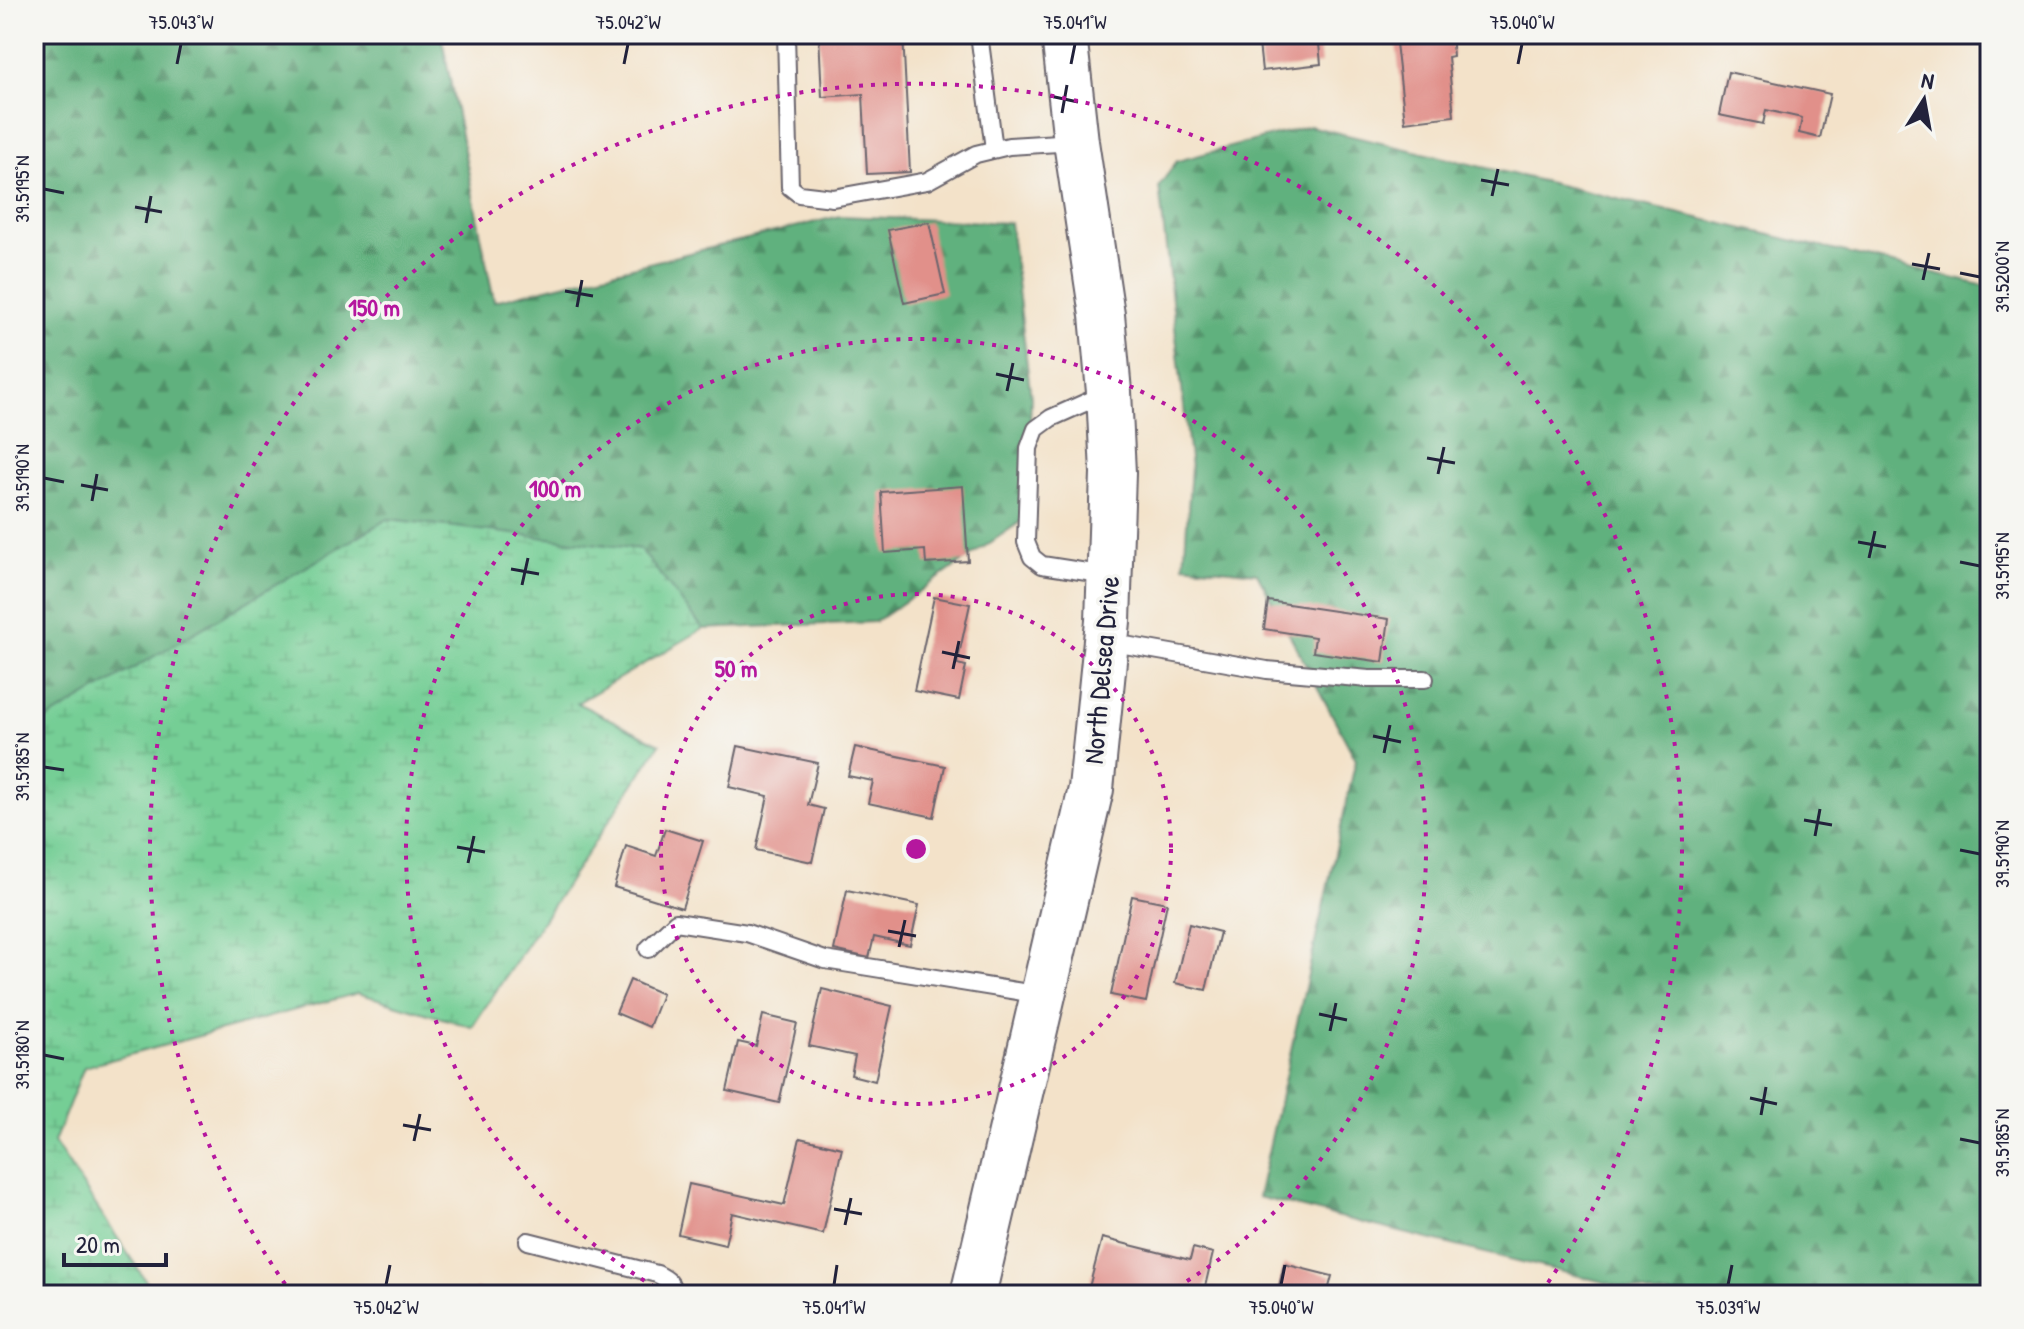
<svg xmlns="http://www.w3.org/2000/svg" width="2024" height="1329" font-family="'Patrick Hand',sans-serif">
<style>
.forest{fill:url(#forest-firs);stroke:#416a5c;stroke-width:2}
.wetland{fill:url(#wetland-marsh);stroke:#4c7868;stroke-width:2}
.building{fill:#e1908a}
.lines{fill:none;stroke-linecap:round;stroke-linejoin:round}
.lane-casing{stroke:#6b656d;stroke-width:20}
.primary-casing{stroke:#6b656d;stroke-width:48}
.lane{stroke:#fff;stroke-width:16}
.primary{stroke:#fff;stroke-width:44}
.ticks{fill:none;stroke:#22223b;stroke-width:3}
.ring{fill:none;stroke:#b5179e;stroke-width:4;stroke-dasharray:4 8}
.labels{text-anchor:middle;stroke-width:7;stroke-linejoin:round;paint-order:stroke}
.street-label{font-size:28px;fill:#22223b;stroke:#f6f6f2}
.centre{fill:#b5179e;stroke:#f6f6f2;stroke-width:4}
.ring-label{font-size:24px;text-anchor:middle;font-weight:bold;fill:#b5179e;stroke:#f6f6f2;stroke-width:7;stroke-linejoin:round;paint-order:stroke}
.neatline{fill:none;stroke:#22223b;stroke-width:3}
.ticks-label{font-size:20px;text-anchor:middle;fill:#22223b}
</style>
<defs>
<pattern id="forest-firs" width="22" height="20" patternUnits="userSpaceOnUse" patternTransform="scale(2)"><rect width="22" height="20" fill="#60b17e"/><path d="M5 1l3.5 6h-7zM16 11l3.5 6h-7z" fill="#4f9068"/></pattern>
<pattern id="wetland-marsh" width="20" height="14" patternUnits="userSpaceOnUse" patternTransform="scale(2)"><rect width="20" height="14" fill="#75ce95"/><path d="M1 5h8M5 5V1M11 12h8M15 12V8" fill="none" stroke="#65b181"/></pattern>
</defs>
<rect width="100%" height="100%" fill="#f6f6f2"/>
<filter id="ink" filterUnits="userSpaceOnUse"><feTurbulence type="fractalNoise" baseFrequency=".0125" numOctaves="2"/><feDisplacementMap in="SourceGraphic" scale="16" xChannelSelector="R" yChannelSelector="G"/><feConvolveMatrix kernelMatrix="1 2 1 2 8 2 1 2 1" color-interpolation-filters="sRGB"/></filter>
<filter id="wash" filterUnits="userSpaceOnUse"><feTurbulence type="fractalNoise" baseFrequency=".006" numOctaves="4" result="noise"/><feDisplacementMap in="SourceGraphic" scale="32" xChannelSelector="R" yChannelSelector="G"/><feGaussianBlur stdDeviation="1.8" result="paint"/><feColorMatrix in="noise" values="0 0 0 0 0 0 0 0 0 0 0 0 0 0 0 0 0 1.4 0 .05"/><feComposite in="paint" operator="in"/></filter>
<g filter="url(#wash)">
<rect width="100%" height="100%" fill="#f3e2c9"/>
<path class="forest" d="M34 34H441L494 301 840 216 1010 223 1031 398 1026 518 875 622 703 629 640 549 388 519 34 727Z
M1309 126 1990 287V1295H1656L1258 1197 1356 760 1257 573 1184 565 1191 468 1159 186 1177 161Z"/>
<path class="wetland" d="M388 519 640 549 703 629 577 703 660 744 472 1027 358 993 84 1067 54 1142 148 1284 191 1295H34V727Z"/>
<g id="blocks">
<path class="building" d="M819 34H903L910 172 867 174 863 94 822 97Z
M1258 34H1318L1321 64 1262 71Z
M1395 34H1451L1453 56 1448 57 1454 116 1405 122Z
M1728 72 1830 94 1820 138 1799 133 1802 118 1766 110 1763 124 1719 115Z
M929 222 945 294 904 303 888 230Z
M963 486 968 561 926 564 925 550 885 553 881 492Z
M934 597 970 604 957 664 966 666 959 700 914 691Z
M1268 601 1389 619 1383 662 1313 652 1315 637 1264 629Z
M738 746 818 763 808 805 824 809 812 862 756 850 768 796 729 787Z
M855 747 945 766 934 817 868 803 873 781 848 776Z
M665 829 703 841 682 908 614 887 626 846 656 856Z
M847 890 919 905 910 945 874 937 869 958 834 950Z
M1132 896 1167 903 1146 1002 1111 995Z
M1189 924 1220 932 1206 990 1175 983Z
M630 980 662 994 649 1027 616 1013Z
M822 989 892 1006 875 1081 851 1075 855 1056 809 1046Z
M763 1015 797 1023 779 1103 727 1091 738 1042 756 1046Z
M800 1138 842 1148 823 1234 732 1213 725 1245 678 1234 689 1184 784 1205Z
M1102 1238 1190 1260 1193 1248 1213 1253 1203 1295H1087Z
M1284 1264 1332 1276 1327 1295H1277Z
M1212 1287 1242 1294V1295H1210Z
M475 1289 497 1294 496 1295H474Z"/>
</g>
</g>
<g filter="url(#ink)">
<use href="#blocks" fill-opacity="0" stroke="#6b656d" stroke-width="2"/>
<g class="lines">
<defs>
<path id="lane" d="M786 34 790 187 799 194 833 198 927 181 976 154 1009 146 1075 142
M979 34 994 149
M1106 575 1042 565 1032 557 1026 542 1029 448 1036 429 1051 418 1107 393
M1108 642 1267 670 1369 679H1425
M648 949 676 922 747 933 825 960 1041 995
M528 1241 657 1274C667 1279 674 1283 672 1295"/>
<path id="primary" d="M973 1295 1091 789 1108 621 1113 473 1109 392 1102 315 1076 142 1064 34"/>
</defs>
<use href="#lane" class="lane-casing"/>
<use href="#primary" class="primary-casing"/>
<use href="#lane" class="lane"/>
<use href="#primary" class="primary"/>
</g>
</g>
<path class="ticks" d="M177 64 181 44M624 64 628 44M1071 64 1075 44M1518 64 1522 44M1050 96 1078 102M1062 113 1067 85M1481 180 1509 185M44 189 64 193M1492 196 1498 169M135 207 162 212M146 223 151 196M1912 264 1940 269M1960 273 1980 277M1923 280 1929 253M565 291 593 296M577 307 582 280M996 374 1024 380M1007 391 1013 363M1427 458 1455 463M1438 474 1444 447M44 478 64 482M81 485 108 490M92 501 97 474M1858 542 1886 547M1869 558 1875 531M1960 562 1980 566M511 569 539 574M522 585 528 558M942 652 970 658M953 669 959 641M1373 736 1401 742M1384 753 1390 725M44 767 64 770M1804 820 1832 825M1815 836 1820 809M457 847 485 852M1960 850 1980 854M468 863 474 836M888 931 916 936M899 947 905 920M1319 1014 1347 1020M1330 1031 1336 1003M44 1055 64 1059M1750 1098 1777 1104M1761 1115 1766 1087M403 1125 431 1130M1960 1139 1980 1143M414 1141 420 1114M834 1209 862 1214M845 1225 851 1198M386 1285 390 1265M834 1285 837 1265M1281 1285 1285 1265M1728 1285 1732 1265"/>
<g class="ring">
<circle cx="916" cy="849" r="255"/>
<path d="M665 1293A510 510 0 1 1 1167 1293"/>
<path d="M292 1294A766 766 0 1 1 1540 1294"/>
</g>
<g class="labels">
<g class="street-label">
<text transform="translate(1101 670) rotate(-85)" y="10">North Delsea Drive</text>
</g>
</g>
<circle cx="916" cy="849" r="12" class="centre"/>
<g class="ring-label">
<text x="374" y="316">150 m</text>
<text x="555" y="497">100 m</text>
<text x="736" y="677">50 m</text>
</g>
<rect width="2024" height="1329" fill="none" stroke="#f6f6f2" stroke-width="88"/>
<g transform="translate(1924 100) rotate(11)" stroke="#f6f6f2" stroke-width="6" paint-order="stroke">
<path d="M0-6L14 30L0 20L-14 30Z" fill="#22223b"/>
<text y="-12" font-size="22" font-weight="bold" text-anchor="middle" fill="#22223b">N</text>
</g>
<path d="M64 1253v12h102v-12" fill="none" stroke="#22223b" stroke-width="4"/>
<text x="76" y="1253" font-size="24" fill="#22223b" stroke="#f6f6f2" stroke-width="6" paint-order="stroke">20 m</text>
<rect x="44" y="44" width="1936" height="1241" class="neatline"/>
<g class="ticks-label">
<text x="181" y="29">75.043°W</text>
<text x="628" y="29">75.042°W</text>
<text x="1075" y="29">75.041°W</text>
<text x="1522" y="29">75.040°W</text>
<text transform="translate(22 189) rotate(-90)" y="7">39.5195°N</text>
<text transform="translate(2002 277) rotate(-90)" y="7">39.5200°N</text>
<text transform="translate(22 478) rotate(-90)" y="7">39.5190°N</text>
<text transform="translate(2002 566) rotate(-90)" y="7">39.5195°N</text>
<text transform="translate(22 767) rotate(-90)" y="7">39.5185°N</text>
<text transform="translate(2002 854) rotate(-90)" y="7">39.5190°N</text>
<text transform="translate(22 1055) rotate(-90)" y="7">39.5180°N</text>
<text transform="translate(2002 1143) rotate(-90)" y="7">39.5185°N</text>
<text x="386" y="1314">75.042°W</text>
<text x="834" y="1314">75.041°W</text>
<text x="1281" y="1314">75.040°W</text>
<text x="1728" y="1314">75.039°W</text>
</g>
</svg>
